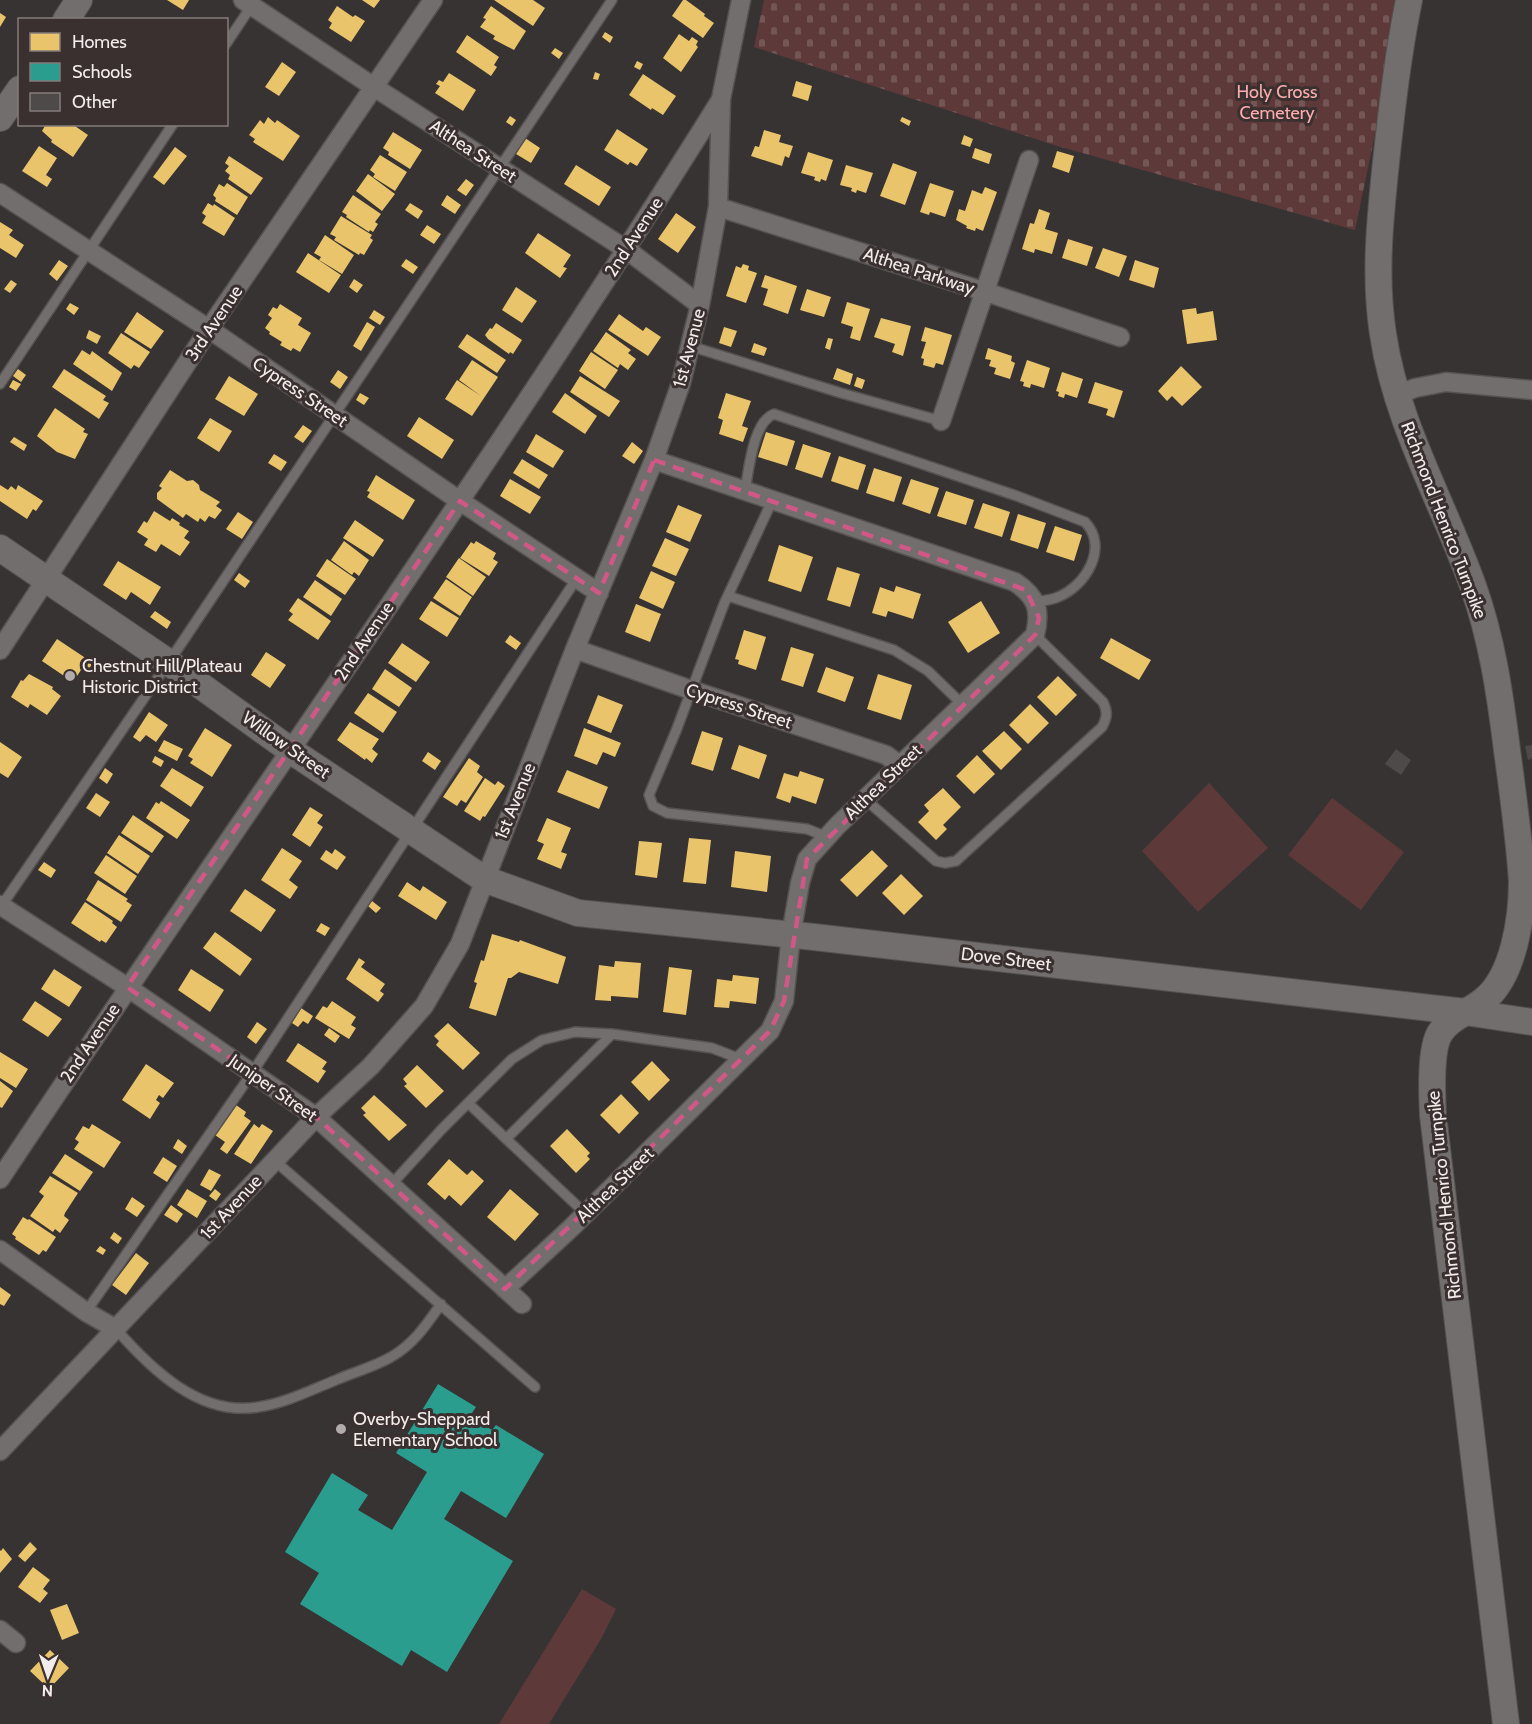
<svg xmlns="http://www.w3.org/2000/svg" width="1532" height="1724" font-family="Cabin,sans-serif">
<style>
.cemetery{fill:url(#cemetery-stones)}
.park{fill:#5d393a}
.homes{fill:#e9c46a}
.schools{fill:#2a9d8f}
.building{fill:#4f4a4a}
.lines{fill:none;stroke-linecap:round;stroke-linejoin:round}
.lane-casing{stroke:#565252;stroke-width:12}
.street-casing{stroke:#565252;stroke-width:21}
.secondary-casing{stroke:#565252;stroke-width:28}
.lane{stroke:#736e6e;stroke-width:9}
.street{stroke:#736e6e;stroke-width:18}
.secondary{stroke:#736e6e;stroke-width:26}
.marked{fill:none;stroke:#d15886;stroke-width:4.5;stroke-dasharray:12 8;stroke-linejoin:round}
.poi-dot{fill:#b2abab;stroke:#3b3030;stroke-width:2}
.labels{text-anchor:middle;stroke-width:6;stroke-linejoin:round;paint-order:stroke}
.park-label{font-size:18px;fill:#fcacae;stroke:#3b3030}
.street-label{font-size:18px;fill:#f3ecec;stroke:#3b3030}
.poi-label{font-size:18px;fill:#f3ecec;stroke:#3b3030;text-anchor:start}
</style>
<defs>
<pattern id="cemetery-stones" width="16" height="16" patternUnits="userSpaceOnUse" patternTransform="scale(1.5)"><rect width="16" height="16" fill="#5d393a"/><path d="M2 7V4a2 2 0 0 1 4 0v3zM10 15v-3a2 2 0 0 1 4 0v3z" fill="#755657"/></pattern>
</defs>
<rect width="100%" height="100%" fill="#383333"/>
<path class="cemetery" d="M764 0H1403L1355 230 1054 145 754 47Z"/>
<path class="park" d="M1209 783 1268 848 1198 912 1142 851Z
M1332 798 1404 852 1361 910 1288 855Z
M582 1589 616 1609 601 1639 549 1724H499Z"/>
<path class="homes" d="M167 0H189L183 10Z
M362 0H380L374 8Z
M494 0H533L545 8 533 26Z
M683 0H686L705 14 704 16 714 23 703 38 672 16Z
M337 6 353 17 355 15 365 21 351 42 329 28 332 23 328 20Z
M491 6 526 31 514 50 493 39 495 36 480 27 486 19 483 18Z
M0 13 6 17 0 27Z
M605 32 613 37 610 43 602 37Z
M679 34 689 41 692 37 698 41 696 45 698 47 681 72 663 58Z
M467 35 499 57 494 65 497 67 491 76 456 52Z
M555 48 563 53 559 59 551 53Z
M637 61 643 64 640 70 634 67Z
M282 62 296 72 279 96 265 87Z
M595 72 600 74 598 80 593 79Z
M449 73 476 90 463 111 435 93 440 86 436 84 439 80 443 82Z
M643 74 676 96 663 115 652 108 651 110 629 95Z
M796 81 812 86 808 101 792 96Z
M510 116 516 120 512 126 506 122Z
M268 117 275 123 277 120 300 136 283 161 253 142 255 139 249 135 260 120 264 124Z
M902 117 911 121 909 126 900 121Z
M46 124H72L88 135 73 157 51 142 52 140 42 131Z
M617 129 648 149 637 166 630 162 628 165 604 150Z
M764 130 781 135 779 142 793 146 789 158 785 156 782 166 751 156 755 146 759 147Z
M393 132 422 150 410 169 388 155 389 152 383 148Z
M964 135 973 139 970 147 961 144Z
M525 138 540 148 531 163 516 154Z
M39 146 57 158 46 175 52 179 47 187 22 171Z
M175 147 187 156 164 185 153 177Z
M975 148 992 154 989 164 972 158Z
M1057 151 1074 156 1069 173 1052 167Z
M808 152 833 160 826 181 821 179 820 182 814 180 815 177 801 173Z
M380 155 407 172 395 191 373 177 375 174 370 170Z
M229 156 263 178 251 195 228 179 230 175 225 171 229 166 225 163Z
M893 163 917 172 905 205 880 196Z
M576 165 611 187 599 206 564 184Z
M846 165 873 173 866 193 857 190 856 193 851 191 852 188 840 185Z
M368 174 395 194 382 211 356 191Z
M466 179 474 185 466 196 457 190Z
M227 183 248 197 237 215 215 201 216 198 213 195 219 184 224 187Z
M930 183 954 191 945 217 930 212 929 215 920 212Z
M985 187 997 192 983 231 976 228 975 231 966 228 967 226 956 220 959 209 965 211 972 190 982 194Z
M353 195 381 214 375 222 378 224 373 232 370 230 369 232 346 217 347 215 342 212Z
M447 195 461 205 455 214 441 205Z
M208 203 213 206 214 204 235 218 224 236 202 223 206 216 202 213Z
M410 203 423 211 418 219 405 210Z
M1039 209 1050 213 1045 229 1058 233 1052 254 1035 249 1034 253 1022 249 1030 223 1034 224Z
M676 213 696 227 678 253 658 239Z
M341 216 372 235 370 238 373 240 364 255 360 253 359 255 334 240 336 237 330 234Z
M0 222 13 230 9 235 24 245 16 258 0 248Z
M427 225 441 234 434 244 420 235Z
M538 233 571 255 563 267 567 268 560 278 525 253Z
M325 235 354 255 342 274 319 260 321 257 314 253Z
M1068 239 1093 247 1087 266 1062 258Z
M1103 248 1127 256 1119 277 1095 268Z
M308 253 341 275 329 293 296 272Z
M406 259 418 267 413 274 401 266Z
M59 260 68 266 57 281 49 274Z
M1135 260 1159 268 1154 288 1129 280Z
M743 264 749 266 748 270 757 273 746 303 726 296 736 266 741 268Z
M765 275 797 286 788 314 763 305 768 289 761 287Z
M354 279 363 285 357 293 349 287Z
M11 280 17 284 10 293 4 289Z
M516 287 537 301 522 323 502 310Z
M807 289 831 297 824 317 800 310Z
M847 302 870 309 860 341 850 338 853 327 841 323Z
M70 303 79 308 74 315 66 309Z
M280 304 302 318 298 325 311 333 300 352 293 348 291 351 280 345 282 342 269 334 270 332 265 328 272 318 268 315 273 307 277 309Z
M1196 308 1197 314 1213 311 1217 340 1187 344 1182 310Z
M374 310 385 317 380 325 369 318Z
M137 312 164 331 151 349 124 332Z
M619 314 643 331 646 327 661 337 648 356 608 330Z
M881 318 911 326 903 356 892 352 895 344 874 337Z
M367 322 375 327 361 351 353 346Z
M496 323 522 340 513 354 510 352 509 354 488 339 485 335 490 328 492 329Z
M724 327 737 331 731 347 719 343Z
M925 327 952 335 943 365 936 363 934 368 923 365 924 359 921 358 926 342 921 341Z
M89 330 101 336 97 344 86 338Z
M606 332 631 350 628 353 636 359 628 370 620 364 618 368 593 351Z
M121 333 150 352 139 368 134 365 131 369 108 353Z
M467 334 506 360 497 373 458 347Z
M828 338 833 339 830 350 825 348Z
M754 343 767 348 764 356 751 352Z
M988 348 1012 356 1011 361 1015 363 1010 379 994 374 996 368 989 366 991 360 985 359Z
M82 350 90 355 92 351 122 373 112 391 73 364Z
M591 352 618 370 605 389 579 371Z
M472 360 498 377 472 416 445 399 457 380 481 396 459 380Z
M1027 360 1050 368 1044 388 1031 384 1030 388 1023 386 1024 382 1020 381Z
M1181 366 1202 387 1182 406 1172 396 1167 401 1158 391Z
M837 368 853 374 850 385 833 379Z
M18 369 26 375 21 382 13 376Z
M64 369 106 396 103 400 109 403 99 419 52 387Z
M338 370 348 377 340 389 330 382Z
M1062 372 1083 379 1077 398 1065 394 1064 398 1058 396 1059 392 1056 391Z
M229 376 258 394 244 416 215 399Z
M580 376 620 401 609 417 570 392Z
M857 377 865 380 862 389 854 386Z
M13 380 21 384 16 391 9 387Z
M1095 382 1123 391 1114 418 1106 415 1108 409 1088 403Z
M360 393 369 398 364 405 356 400Z
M565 393 597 416 585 434 552 412Z
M726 393 751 401 742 426 748 428 743 442 719 434 723 420 718 418Z
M55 408 85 429 83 432 88 434 75 459 57 452 37 436Z
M419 417 454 440 442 459 407 436Z
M210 418 232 431 219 452 197 438Z
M303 425 312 431 303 443 294 437Z
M766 432 795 441 787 466 758 457Z
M536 434 564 451 553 468 526 452Z
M14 437 27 445 24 451 10 442Z
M632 442 643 451 634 464 622 456Z
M803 444 831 453 822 478 795 469Z
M274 454 287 462 281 471 268 463Z
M839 456 866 465 858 490 831 481Z
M522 459 548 475 539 489 513 473Z
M874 468 902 477 894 502 866 493Z
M170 470 187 481 193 480 199 485 200 490 220 502 216 506 222 510 215 519 209 516 205 522 200 518 198 522 186 514 183 518 157 499V493L162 488 159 486Z
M376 475 415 500 403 520 367 497 370 492 367 491Z
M510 479 541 497 530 514 500 496Z
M911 479 939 488 930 514 902 504Z
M0 485 8 490 11 486 16 490 18 485 43 501 36 511 33 509 27 519 0 501Z
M946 491 974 500 966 525 937 516Z
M983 503 1010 512 1002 537 974 528Z
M678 505 702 515 690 542 666 532Z
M154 511 170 521 172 518 180 523 179 525 189 531 184 538 190 542 180 556 161 544 156 552 144 545 148 539 137 532 144 521 147 523Z
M238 512 253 522 242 539 226 529Z
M1018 514 1046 523 1038 549 1010 540Z
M355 520 384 540 373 557 343 538Z
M1055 526 1082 535 1074 561 1046 552Z
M665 538 689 549 676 576 652 566Z
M344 541 369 560 359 576 354 572 352 575 331 560Z
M476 541 496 553 493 559 498 562 489 576 460 558 471 542 474 544Z
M779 545 813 557 801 592 768 581Z
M459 558 486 577 473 596 446 577Z
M327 559 356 579 345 595 316 576Z
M118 561 161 587 150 605 131 592 126 600 103 585Z
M837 567 860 574 850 607 827 600Z
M651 571 675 582 663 609 639 598Z
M239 573 250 581 245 588 234 580Z
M446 579 472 597 460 616 433 598Z
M315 580 342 599 331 616 303 597Z
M896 586 921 594 913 619 888 611 886 617 872 613 880 587 894 592Z
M298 598 331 621 318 640 288 620 293 614 289 611Z
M431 601 459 618 447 637 419 619Z
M981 601 1000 633 968 653 948 622Z
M636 604 661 614 650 642 625 632Z
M155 611 171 622 167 629 150 617Z
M744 630 766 637 756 670 738 664 739 660 735 659Z
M510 635 521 643 516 650 505 642Z
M1111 638 1151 660 1139 680 1100 658Z
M57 639 93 663 86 673 81 670 73 682 42 661Z
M402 643 430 662 416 682 388 663Z
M791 647 814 654 803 687 781 680Z
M266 652 286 665 270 688 251 675Z
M826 667 854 677 845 702 817 692Z
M385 669 412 688 399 707 372 689Z
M29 674 53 687 52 689 61 696 47 715 30 704 28 708 11 697 21 680 23 681Z
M878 674 912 685 901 720 867 709Z
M1058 676 1077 695 1056 716 1037 697Z
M368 693 397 712 383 733 354 713Z
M598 695 623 705 611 733 587 723Z
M1030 704 1049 723 1028 744 1009 725Z
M149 712 168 725 156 742 146 735 140 742 133 737Z
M350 722 379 739 372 749 378 754 372 763 366 758 365 760 337 740Z
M205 728 232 745 212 777 190 763 193 759 188 756Z
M584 728 621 743 615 757 603 752 597 765 574 756Z
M702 731 723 738 713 771 691 764Z
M1004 731 1022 749 1001 770 982 751Z
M164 740 183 749 177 761 158 751Z
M0 742 22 757 8 778 0 773Z
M739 745 767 755 759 779 731 769Z
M428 752 441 761 435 770 422 761Z
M977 755 995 774 974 794 956 776Z
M155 756 164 761 161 767 152 762Z
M469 758 480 766 477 772 483 777 466 803 461 800 457 806 443 797Z
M105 768 113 774 107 784 99 778Z
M172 768 204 787 191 807 160 786Z
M567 770 608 787 599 809 557 792Z
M800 771 824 779 816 804 792 796 790 803 776 798 784 773 798 777Z
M485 778 495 785 498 781 505 786 485 817 483 816 480 821 464 811Z
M943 788 961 807 943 825 947 829 936 840 918 822 929 811 924 805Z
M96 793 110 802 100 817 86 808Z
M161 801 190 820 177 839 146 818 156 802 159 804Z
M310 807 323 815 317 823 323 827 310 847 292 835Z
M133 815 164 836 152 853 121 833Z
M547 818 571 828 561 852 567 854 561 869 537 859 544 844 537 841Z
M119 835 150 856 138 874 107 853Z
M689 838 711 840 706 884 683 882Z
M639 841 662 843 657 878 635 875Z
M282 848 302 861 289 880 298 887 290 899 261 880Z
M335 849 346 857 337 870 320 859 326 850 332 854Z
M872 850 888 866 857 897 840 880Z
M735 851 771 856 767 892 731 887Z
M106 855 137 876 125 894 94 873Z
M44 862 56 870 51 878 38 870Z
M901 874 923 896 904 915 882 893Z
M98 880 128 899 126 901 132 905 121 922 86 900Z
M407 882 420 891 423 886 447 902 436 920 398 896Z
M245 889 276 910 261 932 230 911Z
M372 901 381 908 376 913 368 906Z
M85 902 113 921 112 923 117 927 106 943 101 940 100 942 71 923Z
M321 923 330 928 325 936 316 931Z
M215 932 252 959 240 976 203 948Z
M492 934 519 942 520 940 566 957 558 984 519 972 511 978H508L496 1016 469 1008 477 983 474 982 481 960 484 961Z
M359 958 365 962 361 967 385 984 380 991 384 994 378 1002 346 979Z
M615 961 641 963 638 998 611 996V1001L595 1000 599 965 614 967Z
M669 967 692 970 686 1015 663 1012Z
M54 969 82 987 69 1007 41 989Z
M191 969 224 990 210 1012 178 990Z
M733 975 759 978 756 1004 730 1001 729 1008 714 1007 717 979 732 981Z
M35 1001 62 1019 48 1037 22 1020Z
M332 1001 356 1017 351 1025 356 1028 349 1039 315 1018 323 1006 327 1008Z
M301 1008 313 1016 308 1024 303 1021 298 1027 292 1023Z
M257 1022 267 1029 256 1044 247 1037Z
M448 1023 480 1053 463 1070 436 1045 439 1041 434 1036Z
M329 1028 340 1036 335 1043 324 1035Z
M298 1043 327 1062 322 1069 326 1071 318 1083 286 1061Z
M0 1052 28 1069 16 1088 0 1078Z
M652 1061 670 1080 649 1101 631 1082Z
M146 1064 174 1083 163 1098 159 1095 156 1100 160 1103 150 1119 122 1100Z
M417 1065 444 1091 426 1108 404 1086 407 1084 403 1079Z
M0 1081 13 1091 2 1108 0 1107Z
M621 1094 639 1113 619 1134 600 1115Z
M374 1095 407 1125 389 1141 363 1115 366 1113 361 1108Z
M236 1105 246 1112 244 1116 251 1121 227 1154 220 1149 225 1142 215 1135Z
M92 1124 121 1142 104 1168 74 1149 79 1142 75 1139 83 1126 89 1129Z
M254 1124 259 1128 262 1124 273 1131 251 1164 234 1154Z
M567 1129 590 1153 587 1156 590 1159 576 1173 550 1146Z
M178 1139 187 1146 182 1154 173 1148Z
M65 1154 93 1172 80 1191 52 1173Z
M163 1157 177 1166 167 1182 153 1173Z
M449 1159 467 1175 472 1170 484 1181 461 1206 449 1195 445 1200 427 1184Z
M209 1169 221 1175 211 1191 200 1185Z
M50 1176 78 1193 65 1213 64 1216 69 1220 60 1233 55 1229 53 1232 30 1216 44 1196 39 1192Z
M187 1189 207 1201 197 1218 177 1205Z
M215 1189 221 1194 216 1201 209 1196Z
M510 1189 539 1214 515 1241 487 1217Z
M132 1197 145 1206 137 1217 125 1209Z
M171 1205 183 1214 177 1223 164 1215Z
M23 1217 28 1220 29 1219 56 1237 46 1252 43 1250 39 1255 15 1239 16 1237 12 1234Z
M114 1232 122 1238 118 1244 110 1238Z
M100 1246 106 1250 103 1255 96 1251Z
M136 1253 149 1263 126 1295 112 1285Z
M0 1287 11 1295 4 1306 0 1304Z
M30 1542 37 1549 25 1562 18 1556Z
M3 1548 12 1559 0 1573V1550L1 1551Z
M33 1567 50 1580 43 1589 48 1593 40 1603 18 1587Z
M67 1604 79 1633 62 1640 50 1610Z
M50 1650 69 1668 49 1689 30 1671Z"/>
<path class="schools" d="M438 1384 476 1407 470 1416 492 1430 496 1425 544 1454 506 1518 461 1491 444 1519 513 1561 447 1672 411 1650 402 1666 300 1604 319 1573 285 1552 332 1473 368 1495 358 1510 392 1530 427 1472 396 1453Z"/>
<path class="building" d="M1532 745V758L1528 760 1525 746Z
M1396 749 1411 760 1401 775 1385 764Z"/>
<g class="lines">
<defs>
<path id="lane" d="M226 44 252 5
M690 346 841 393 941 421
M0 384 173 124
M745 490C749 469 753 422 774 414L1017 496 1085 522C1109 547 1086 586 1058 597 1051 600 1042 601 1035 602
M773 499 724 604 676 731 649 795 653 806 667 813 807 829 827 837
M728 596 894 650 928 671 963 705
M865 799 936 861 945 863 956 861 1102 727C1107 718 1108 712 1103 702L1035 635
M0 908 181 644 612 0
M468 1103 586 1214
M506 1139 612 1034
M275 1161 535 1387
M390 1186 441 1130 512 1059 542 1040 575 1032 612 1034 712 1048 743 1060
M86 1312 252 1073 577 578
M116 1329C151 1369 200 1417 258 1407 286 1403 311 1390 336 1380 354 1372 374 1367 391 1357 413 1345 427 1324 441 1304"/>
<path id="street" d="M243 0 374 87 627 250 700 305
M0 193 209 329 460 501 599 593
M718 207 986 292 1120 337
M1396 395 1415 388 1446 382 1532 390
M941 421 1029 160
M575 649 691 690 886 755 900 765
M0 650 209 329 433 0
M0 905 127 987 316 1117 522 1304
M0 1179C239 819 492 467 720 101
M0 1250 86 1312 116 1329
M505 1289 571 1228 770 1031 784 1001 791 935 800 883 807 859 837 826 1035 635C1041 610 1037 597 1015 582L654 460
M0 1451 316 1117 371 1066 424 1006 460 944 575 649 654 460 681 383 700 305 718 207 721 99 741 0
M0 1630 16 1643"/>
<path id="secondary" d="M1409 0C1398 54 1392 107 1386 162 1380 219 1374 277 1383 334 1396 423 1443 502 1473 586 1492 639 1500 694 1507 750 1513 794 1519 837 1522 881 1522 917 1514 976 1484 1000 1470 1012 1450 1017 1440 1033 1430 1049 1432 1095 1433 1115L1506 1724
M66 20 79 0
M0 118 20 89
M0 548 168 662 290 750 484 879 578 913 814 937 1465 1012 1532 1022"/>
</defs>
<use href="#lane" class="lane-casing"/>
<use href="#street" class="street-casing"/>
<use href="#secondary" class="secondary-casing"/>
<use href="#lane" class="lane"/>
<use href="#street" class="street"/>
<use href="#secondary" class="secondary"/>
</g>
<path class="marked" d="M654 460 1026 590 1039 618 1035 635 807 859 784 1001 770 1031 505 1289 316 1117 127 987 460 501 599 593Z"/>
<g class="poi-dot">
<circle cx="70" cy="676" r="6"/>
<circle cx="341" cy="1429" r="6"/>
</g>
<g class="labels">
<g class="park-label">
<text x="1277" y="98">Holy Cross<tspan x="1277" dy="21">Cemetery</tspan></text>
</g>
<g class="street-label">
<text transform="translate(473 151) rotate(33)" y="6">Althea Street</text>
<text transform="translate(634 237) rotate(-57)" y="6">2nd Avenue</text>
<text transform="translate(919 271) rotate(18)" y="6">Althea Parkway</text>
<text transform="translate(214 323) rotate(-56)" y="6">3rd Avenue</text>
<text transform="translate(689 348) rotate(-75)" y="6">1st Avenue</text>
<text transform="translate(300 392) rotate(34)" y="6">Cypress Street</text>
<text transform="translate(1444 520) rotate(69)" y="6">Richmond Henrico Turnpike</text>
<text transform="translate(364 641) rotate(-56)" y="6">2nd Avenue</text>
<text transform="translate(739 706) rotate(18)" y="6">Cypress Street</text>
<text transform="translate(286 745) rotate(35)" y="6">Willow Street</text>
<text transform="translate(883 782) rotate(-44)" y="6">Althea Street</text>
<text transform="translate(515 801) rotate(-68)" y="6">1st Avenue</text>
<text transform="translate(1006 959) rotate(7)" y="6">Dove Street</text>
<text transform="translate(90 1043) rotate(-56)" y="6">2nd Avenue</text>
<text transform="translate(273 1088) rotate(35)" y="6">Juniper Street</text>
<text transform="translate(615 1185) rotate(-44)" y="6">Althea Street</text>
<text transform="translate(1444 1195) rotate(-96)" y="6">Richmond Henrico Turnpike</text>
<text transform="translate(231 1207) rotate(-47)" y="6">1st Avenue</text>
</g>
<g class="poi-label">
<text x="82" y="672">Chestnut Hill/Plateau<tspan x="82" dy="21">Historic District</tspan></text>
<text x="353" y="1425">Overby-Sheppard<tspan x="353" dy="21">Elementary School</tspan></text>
</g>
</g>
<rect x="18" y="18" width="210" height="108" fill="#3b3030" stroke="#857b7b" stroke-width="1.5"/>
<rect x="30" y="33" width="30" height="18" fill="#e9c46a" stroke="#857b7b" stroke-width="1.5"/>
<text x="72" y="48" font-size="18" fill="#f3ecec">Homes</text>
<rect x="30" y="63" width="30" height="18" fill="#2a9d8f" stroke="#857b7b" stroke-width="1.5"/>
<text x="72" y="78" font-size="18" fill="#f3ecec">Schools</text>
<rect x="30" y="93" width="30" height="18" fill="#4f4a4a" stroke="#857b7b" stroke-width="1.5"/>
<text x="72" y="108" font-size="18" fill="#f3ecec">Other</text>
<g transform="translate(48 1676) rotate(182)" stroke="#3b3030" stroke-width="4.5" paint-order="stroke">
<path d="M0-4.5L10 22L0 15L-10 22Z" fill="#f3ecec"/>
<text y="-9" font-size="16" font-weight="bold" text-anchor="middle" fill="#f3ecec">N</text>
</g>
</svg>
